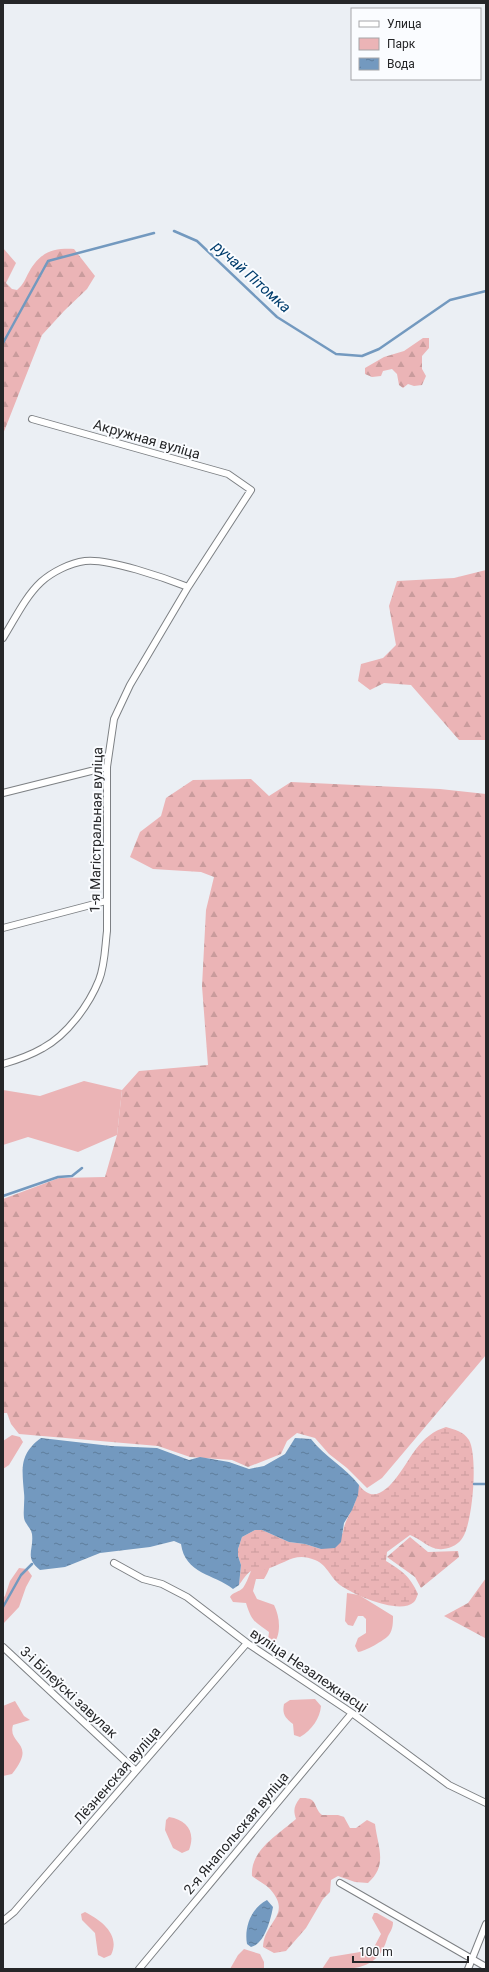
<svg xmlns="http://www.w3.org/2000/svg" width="489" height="1972" font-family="Roboto,sans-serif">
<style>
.green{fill:#ebb4b6}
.forest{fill:url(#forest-firs)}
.wetland{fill:url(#wetland-marsh)}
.water{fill:url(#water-ripples)}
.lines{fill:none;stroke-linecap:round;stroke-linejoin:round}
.stream{stroke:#7399bf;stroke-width:2.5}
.minor-casing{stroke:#7d8084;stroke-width:8}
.minor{stroke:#fff;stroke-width:6}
.labels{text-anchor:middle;stroke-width:4;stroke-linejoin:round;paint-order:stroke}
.street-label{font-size:14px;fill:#252628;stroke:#fafcff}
.water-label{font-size:15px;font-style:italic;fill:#003d6d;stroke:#fafcff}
</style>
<defs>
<pattern id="forest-firs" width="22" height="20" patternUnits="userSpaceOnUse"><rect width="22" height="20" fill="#ebb4b6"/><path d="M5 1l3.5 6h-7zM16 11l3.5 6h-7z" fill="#c99b9c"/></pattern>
<pattern id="wetland-marsh" width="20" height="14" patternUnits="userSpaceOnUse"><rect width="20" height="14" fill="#ebb4b6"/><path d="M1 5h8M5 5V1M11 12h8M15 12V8" fill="none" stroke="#c99b9c"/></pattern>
<pattern id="water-ripples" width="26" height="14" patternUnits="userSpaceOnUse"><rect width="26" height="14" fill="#7399bf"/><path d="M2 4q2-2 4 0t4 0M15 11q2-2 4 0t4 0" fill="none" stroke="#5e7d9b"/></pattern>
</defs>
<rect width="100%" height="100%" fill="#ebeff4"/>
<path class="green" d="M84 1081 122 1090 117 1135 78 1152 28 1137 3 1145V1090L40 1096Z
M12 1435 20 1437 23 1442 9 1465 3 1469V1441Z
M272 1556C271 1565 269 1571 264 1579H256L253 1591 257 1599 274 1605C280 1617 282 1635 272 1646H266L264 1643 268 1640 269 1632C254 1621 252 1622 246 1603L233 1602 230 1597C233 1592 239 1592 243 1588 249 1579 252 1567 256 1557Z
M19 1568 27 1569 32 1576 26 1587 19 1607 3 1624V1598L5 1596 10 1581Z
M347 1593 359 1595 393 1616C393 1622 393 1630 389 1635 385 1640 364 1652 358 1652L355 1646 358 1638 366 1633V1619L363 1616H358L353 1626 348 1625 345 1621Z
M315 1699 321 1706C320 1718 312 1730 300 1737L294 1735 293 1724C285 1718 282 1714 284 1704L290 1700Z
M15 1701 24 1716 30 1720 13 1725C7 1745 38 1742 12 1774L3 1776V1706Z
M169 1817C187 1820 196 1832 189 1850L182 1853 173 1848 165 1830 166 1820Z
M85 1912C101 1920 121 1935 111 1955L104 1958 98 1955 95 1933 82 1920 81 1914Z
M374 1913H377L393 1922C393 1930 389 1932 387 1939 377 1972 351 1969 322 1969L330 1957 360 1952 368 1954 373 1949 381 1934 372 1918Z
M244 1949 260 1954 264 1962V1968L230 1969 238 1955Z"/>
<path class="forest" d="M3 248 16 263 6 283 12 289 17 290C24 284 25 279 29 272 40 252 53 248 74 249L95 276 87 289 64 311 42 335 3 434Z
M423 338H429V348L422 356V369L426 376 422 385 414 386 408 384 403 388 399 385 397 374 392 369 383 371 381 376 372 377 365 374V368L384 357 404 351Z
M486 570V740H459L411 685 384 683 370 690 358 681 361 664 383 658 396 645 389 606 397 581 454 578Z
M251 779 269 796 291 782 440 789 486 794V1355L382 1478 367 1488 347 1468 329 1454 315 1438 297 1433 287 1441 281 1454 248 1467 232 1460 190 1457 158 1446 19 1434 11 1424 7 1413H3V1199L59 1178 105 1177 117 1135 122 1090 139 1071 208 1065 202 986 206 910 214 877 201 872 153 869 130 857 140 832 161 816 166 798 193 780Z
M410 1537 428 1552 458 1551 459 1557 421 1588 415 1577 387 1557Z
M486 1578V1637L485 1638 444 1616 468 1603Z
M300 1798C319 1797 312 1806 322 1815H338L344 1817 350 1828H356L367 1820 375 1824C378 1848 388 1865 368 1883L355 1882 338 1876 331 1880 330 1892 323 1899 306 1928 286 1951 274 1953 263 1947C264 1921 293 1915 270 1889 265 1884 257 1880 252 1876 250 1850 279 1834 296 1819 293 1810 294 1806 300 1798Z"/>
<path class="wetland" d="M446 1427C455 1430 463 1431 469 1440 478 1456 473 1521 463 1537 459 1544 452 1548 443 1549 431 1551 421 1539 410 1535L387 1552 386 1561C402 1571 410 1576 418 1594 417 1596 416 1600 414 1602 400 1615 357 1596 343 1587 331 1580 328 1565 315 1560 295 1551 285 1564 266 1569 262 1570 256 1569 251 1571 247 1573 242 1581 239 1585L241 1565 238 1556V1549L242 1537 255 1530H262L289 1542 305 1544 321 1549 343 1533C344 1523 348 1518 352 1509 356 1502 358 1493 359 1485 381 1515 404 1464 416 1449 425 1438 433 1431 446 1427Z"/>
<path class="water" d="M41 1438 111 1446 157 1448 189 1460 200 1457 229 1462 249 1469 264 1466 285 1454 295 1438 311 1439C325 1457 345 1467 359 1485L358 1495 352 1510 344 1523 341 1542 335 1548 321 1549 305 1544 289 1542 262 1530H255L242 1537 238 1549V1556L241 1565 239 1585 233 1589C214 1574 185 1574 181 1544L174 1541 150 1547 100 1553 65 1567 40 1570C24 1557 34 1551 32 1534 31 1528 25 1524 24 1518 23 1510 25 1501 24 1493 22 1469 19 1454 41 1438Z
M267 1900 273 1907C271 1918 265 1944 251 1947L247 1944C244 1928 251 1908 267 1900Z"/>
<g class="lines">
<path class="stream" d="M174 231 197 241 277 317 336 354 362 356 379 349 450 300 486 291
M3 343 48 261 154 233
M3 1196 58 1177 72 1176 82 1168
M474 1484H486
M3 1607 21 1575 32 1564"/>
<defs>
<path id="minor" d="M3 638C15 619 25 597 41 582 52 572 70 563 85 561 108 558 165 578 188 587
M3 793 107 767
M3 928 106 901
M3 1064C17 1060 31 1055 43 1048 67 1035 89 1005 99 980 105 965 105 947 107 931V767L114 719 130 685 188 587 251 490 228 474 32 419
M114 1563 143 1579 162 1584 187 1597 247 1643 352 1713 449 1785 486 1803
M3 1647 136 1771
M340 1883 486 1967
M3 1921 14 1912 247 1643
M139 1969 352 1713
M468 1969 486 1924"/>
</defs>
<use href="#minor" class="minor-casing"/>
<use href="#minor" class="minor"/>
</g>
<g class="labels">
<g class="street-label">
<text transform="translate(147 439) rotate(16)" y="5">Акружная вуліца</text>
<text transform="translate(96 830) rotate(-89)" y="5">1-я Магістральная вуліца</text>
<text transform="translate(309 1670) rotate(34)" y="5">вуліца Незалежнасці</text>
<text transform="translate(69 1692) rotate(43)" y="5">3-і Білеўскі завулак</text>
<text transform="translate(117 1775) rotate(-49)" y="5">Лёзненская вуліца</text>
<text transform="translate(236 1833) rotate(-50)" y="5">2-я Янапольская вуліца</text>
</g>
<g class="water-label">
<text transform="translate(252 277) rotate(42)" y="5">ручай Пітомка</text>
</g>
</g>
<rect width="489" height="1972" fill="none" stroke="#252628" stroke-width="8"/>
<rect x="351" y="8" width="130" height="72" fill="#fafcff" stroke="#a5a6a9"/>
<rect x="359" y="21" width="20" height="6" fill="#ffffff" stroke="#a5a6a9"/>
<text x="387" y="28" font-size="12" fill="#252628">Улица</text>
<rect x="359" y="38" width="20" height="12" fill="#ebb4b6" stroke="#a5a6a9"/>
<text x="387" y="48" font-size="12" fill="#252628">Парк</text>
<rect x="359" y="58" width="20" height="12" fill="url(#water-ripples)" stroke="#a5a6a9"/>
<text x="387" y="68" font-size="12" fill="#252628">Вода</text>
<path d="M353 1956v6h115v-6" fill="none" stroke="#252628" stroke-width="2"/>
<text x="359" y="1956" font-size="12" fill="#252628" stroke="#fafcff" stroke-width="3" paint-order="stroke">100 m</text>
</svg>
